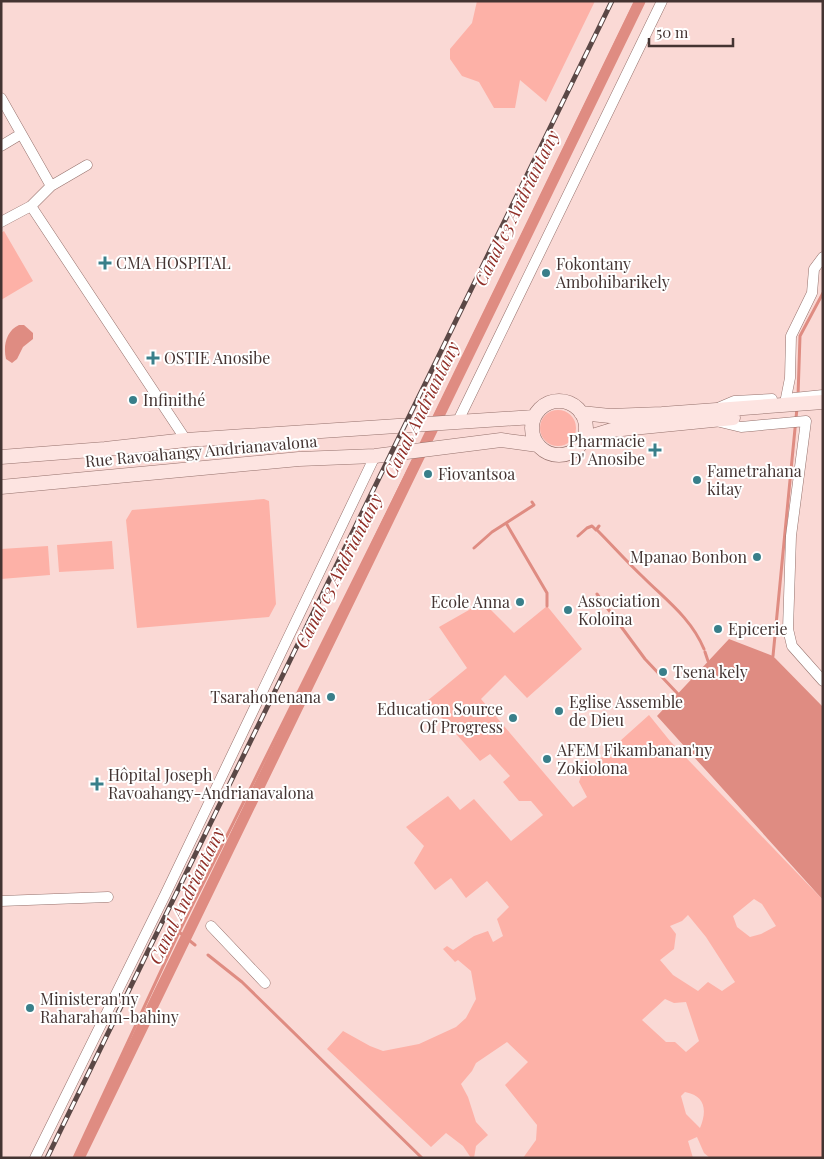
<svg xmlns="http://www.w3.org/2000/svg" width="824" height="1159" font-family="'Playfair Display',serif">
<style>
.green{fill:#fdb1a7;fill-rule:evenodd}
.water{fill:#df8c82}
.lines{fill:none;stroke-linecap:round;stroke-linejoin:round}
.stream{stroke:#df8c82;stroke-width:3}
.canal{stroke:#df8c82;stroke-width:11}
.minor-casing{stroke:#95716c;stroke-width:11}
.secondary-casing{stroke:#95716c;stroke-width:15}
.minor{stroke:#fff;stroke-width:10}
.secondary{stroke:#fde4e1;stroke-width:14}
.rail-casing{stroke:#5b4846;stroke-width:5}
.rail{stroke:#fff;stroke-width:3;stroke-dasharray:9;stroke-linecap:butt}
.poi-dot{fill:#397f8a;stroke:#fff;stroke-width:2}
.labels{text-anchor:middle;stroke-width:4;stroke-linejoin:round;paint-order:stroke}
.poi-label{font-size:16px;fill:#443432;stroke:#fff;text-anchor:start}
.street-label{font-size:16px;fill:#443432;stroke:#fff}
.water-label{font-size:18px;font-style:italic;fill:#902e27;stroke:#fff}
</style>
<rect width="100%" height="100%" fill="#fad9d5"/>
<path class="green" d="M477 1H595L546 102 520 80 515 108H494L479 82 462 76 450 59V49L472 23Z
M4 231 33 281 1 300V233Z
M540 428a18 18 0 1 1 36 0a18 18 0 1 1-36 0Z
M264 499 269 501 276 604 269 617 137 628 126 520 132 510Z
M112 541 114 569 59 572 57 545Z
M48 546 50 575 1 579V549Z
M483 602 514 633 547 606 582 649 527 698 505 675 481 699 573 807 587 797 579 782 581 776 649 715 670 741 823 900V1158H710L704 1153 697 1137 688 1141 693 1158H523L536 1140 537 1125 505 1085 528 1062 507 1042 476 1063 472 1071 461 1084 468 1097 476 1122 488 1135 476 1146 474 1158H471L463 1146 446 1133 431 1147 327 1049 343 1031 370 1046 383 1051 419 1044 456 1027 466 1018 476 999 471 971 458 960 455 962 443 949 447 946 453 950 474 936 488 931 493 942 503 936 497 919 509 907 487 881 466 898 451 878 435 890 414 863 424 846 406 827 448 796 460 810 474 799 511 841 543 815 531 801H519L503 782 510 776 490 754 480 761 427 701 467 668 439 627ZM754 899 762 904 776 926 761 934 750 937 737 927 733 916ZM688 915 706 937 735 982 722 991 708 982 698 991 673 975 660 960 674 949 676 934 670 926 682 921ZM665 999 674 1003 686 1002 699 1041 686 1052 675 1042H666L642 1020ZM685 1092C706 1096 707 1111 700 1128L686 1114 681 1096Z"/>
<path class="water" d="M19 325H24L33 333V339L23 347 17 359 12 363 6 359C3 346 6 331 19 325Z
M729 639 773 656 823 707V900L657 716Z"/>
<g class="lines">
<path class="stream" d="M798 396 800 336 823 293
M433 420 636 1
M420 447 430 428
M506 523 547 593V606
M597 530C612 545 627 562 643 577 666 600 691 618 704 649
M578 536 587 528 592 526 596 530 599 526
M474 548 492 532 534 505 532 502
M597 594 645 659 678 694
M705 652 708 661
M773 656 797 408
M179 932 195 945
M208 955 242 982 422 1158
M74 1158 179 932 416 455"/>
<path class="canal" d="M79 1158 640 1"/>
<defs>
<path id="minor" d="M1 98 51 186
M1 146 21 134
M31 206 186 440
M1 222 31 206 51 186 87 165
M786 398 790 378 791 336 812 293 814 269 823 257
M794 398 823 395
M720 407 734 401 772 399
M458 421 662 1
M720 422 741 427 806 421 791 536 788 629 792 646 823 681
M1 901 108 897
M211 926 265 983
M35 1158 165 895 375 456"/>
<path id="secondary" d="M532 428a27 27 0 1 1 54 0a27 27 0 1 1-54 0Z
M581 413 610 416 662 414 823 402
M583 439 612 430 733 418
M1 457 105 449 186 440 534 417
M1 487 299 459 375 456 501 440 538 445"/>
</defs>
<use href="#minor" class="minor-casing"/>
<use href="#secondary" class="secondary-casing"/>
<use href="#minor" class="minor"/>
<use href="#secondary" class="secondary"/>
<defs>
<path id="rail" d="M47 1158 612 1"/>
</defs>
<use href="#rail" class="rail-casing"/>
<use href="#rail" class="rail"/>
</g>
<g class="poi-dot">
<path d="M102.5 255.5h5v5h5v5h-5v5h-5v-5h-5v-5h5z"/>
<circle cx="546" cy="273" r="5"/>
<path d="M150.5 350.5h5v5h5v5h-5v5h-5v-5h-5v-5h5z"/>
<circle cx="133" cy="400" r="5"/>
<path d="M652.5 442.5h5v5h5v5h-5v5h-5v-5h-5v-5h5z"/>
<circle cx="428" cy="474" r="5"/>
<circle cx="697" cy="480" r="5"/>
<circle cx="757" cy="557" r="5"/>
<circle cx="520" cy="602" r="5"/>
<circle cx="568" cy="610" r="5"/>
<circle cx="718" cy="629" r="5"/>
<circle cx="663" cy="672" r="5"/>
<circle cx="331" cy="697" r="5"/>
<circle cx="559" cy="711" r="5"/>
<circle cx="513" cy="718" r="5"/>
<circle cx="547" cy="759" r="5"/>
<path d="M94.5 776.5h5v5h5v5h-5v5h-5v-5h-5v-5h5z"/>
<circle cx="30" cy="1008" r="5"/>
</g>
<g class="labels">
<g class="poi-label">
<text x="116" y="269">CMA HOSPITAL</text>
<text x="556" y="270">Fokontany<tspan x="556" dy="18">Ambohibarikely</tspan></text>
<text x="164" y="364">OSTIE Anosibe</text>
<text x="143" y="406">Infinithé</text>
<text x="645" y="447" text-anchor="end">Pharmacie<tspan x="645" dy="18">D' Anosibe</tspan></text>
<text x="707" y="477">Fametrahana<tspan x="707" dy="18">kitay</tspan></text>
<text x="438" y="480">Fiovantsoa</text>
<text x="747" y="563" text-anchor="end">Mpanao Bonbon</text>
<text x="578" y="607">Association<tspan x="578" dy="18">Koloina</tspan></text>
<text x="510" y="608" text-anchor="end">Ecole Anna</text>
<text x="728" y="635">Epicerie</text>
<text x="673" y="678">Tsena kely</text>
<text x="321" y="703" text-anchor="end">Tsarahonenana</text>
<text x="569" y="708">Eglise Assemble<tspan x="569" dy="18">de Dieu</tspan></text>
<text x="503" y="715" text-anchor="end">Education Source<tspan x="503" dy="18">Of Progress</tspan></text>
<text x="557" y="756">AFEM Fikambanan'ny<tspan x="557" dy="18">Zokiolona</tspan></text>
<text x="108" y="781">Hôpital Joseph<tspan x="108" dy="18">Ravoahangy-Andrianavalona</tspan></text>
<text x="40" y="1005">Ministeran'ny<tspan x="40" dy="18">Raharaham-bahiny</tspan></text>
</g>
<g class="street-label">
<text transform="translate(201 451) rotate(-5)" y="6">Rue Ravoahangy Andrianavalona</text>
</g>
<g class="water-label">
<text transform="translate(517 208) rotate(-64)" y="6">Canal c3 Andriantany</text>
<text transform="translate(422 410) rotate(-64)" y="6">Canal Andriantany</text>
<text transform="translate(339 571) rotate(-63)" y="6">Canal c3 Andriantany</text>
<text transform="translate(187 896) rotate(-64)" y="6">Canal Andriantany</text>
</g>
</g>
<rect width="824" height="1159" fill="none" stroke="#443432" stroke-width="5"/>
<path d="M649 38v8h84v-8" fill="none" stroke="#443432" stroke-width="2.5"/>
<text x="656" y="38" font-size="15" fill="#443432" stroke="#ffffff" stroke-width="4" paint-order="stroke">50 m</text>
</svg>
